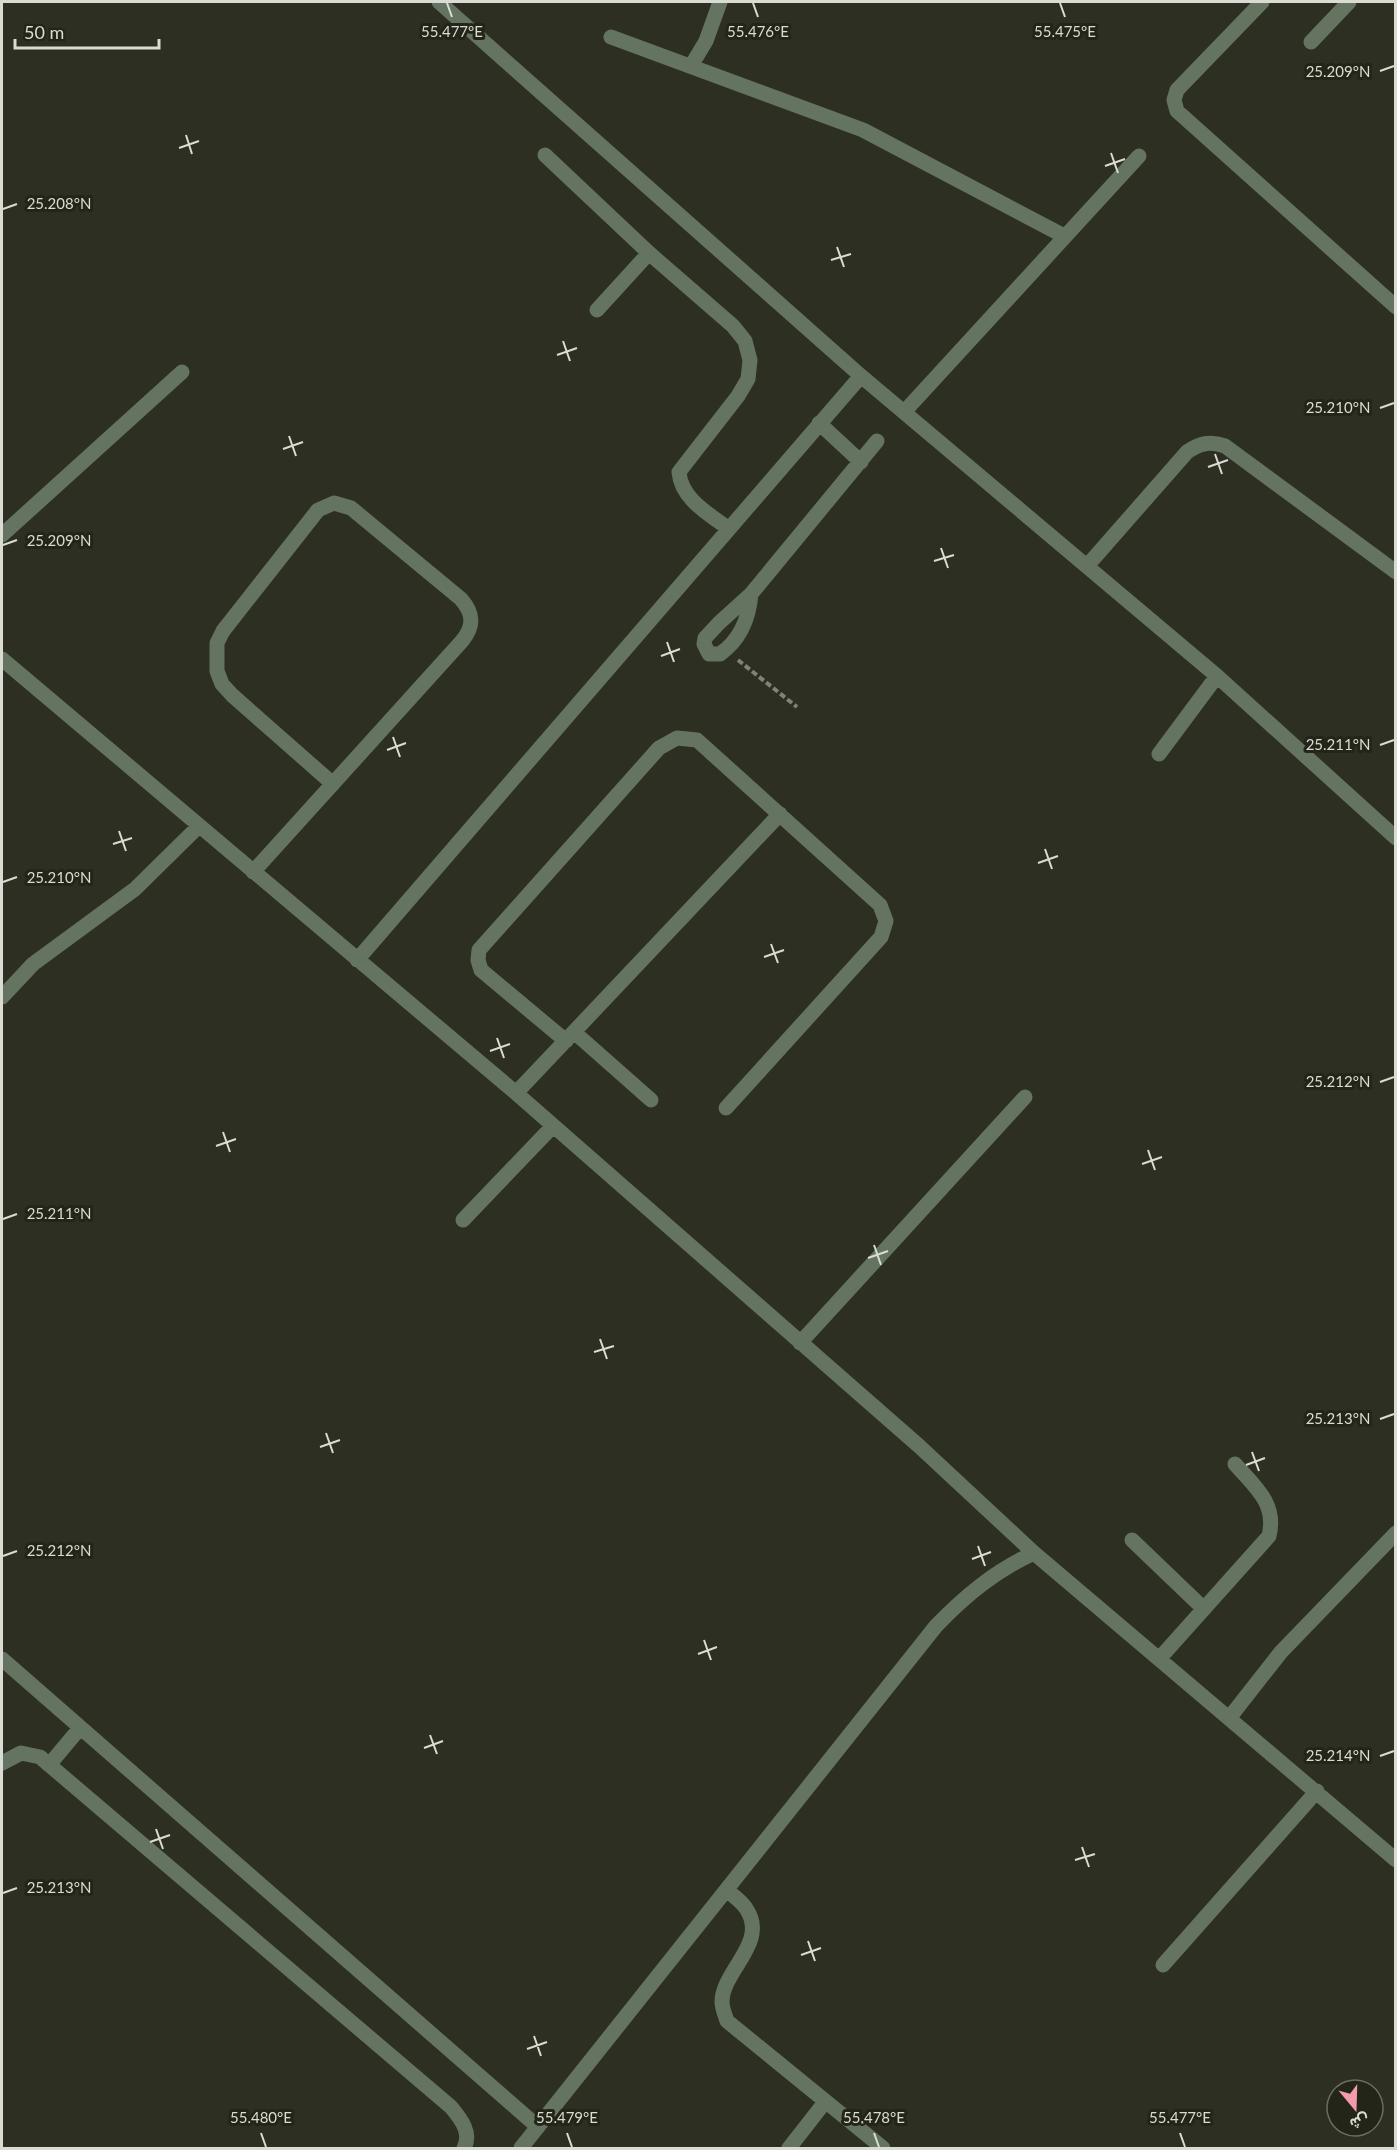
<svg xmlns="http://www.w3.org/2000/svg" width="1397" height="2150" font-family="Lato,Vazirmatn,sans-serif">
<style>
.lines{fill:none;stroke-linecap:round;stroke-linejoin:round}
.path{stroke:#7f8277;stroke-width:4;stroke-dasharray:6 3;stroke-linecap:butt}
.minor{stroke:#657460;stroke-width:15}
.ticks{fill:none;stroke:#dadcd4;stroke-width:2}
.ticks-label{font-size:15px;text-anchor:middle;fill:#dadcd4;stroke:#232519;stroke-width:6;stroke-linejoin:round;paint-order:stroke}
</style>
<rect width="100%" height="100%" fill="#2c2f22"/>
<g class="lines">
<path class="path" d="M738 660 797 707"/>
<path class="minor" d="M439 2 861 376 1217 676 1396 838
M1262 2 1177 90 1174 100 1177 111 1396 307
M611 37 863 130 1064 236
M1311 42 1349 2
M691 66 706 41 720 2
M545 155 649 253 733 326 745 341 750 360 748 379 738 396 679 472C681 499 709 514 729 529
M597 310 649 253
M905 411 1139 156
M819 423 861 462
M2 535 182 372
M1087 566 1187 452C1200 443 1209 441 1225 446L1396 572
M751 594C749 618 740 640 720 654H709L704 644 705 638 719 623 751 594 877 441
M2 659 516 1093 919 1446 1034 1553 1396 1860
M1159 754 1217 676
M253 872 462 641C474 626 474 614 461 599L351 508 334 503 318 510 223 631 217 643V671L222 684 232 695 333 784
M357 960 861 376
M2 997 33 964 135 889 199 826
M574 1032 651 1100
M566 1041 481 970 478 960 479 950 659 748 677 738 697 740 880 905 886 921 881 937 726 1108
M516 1093 780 814
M463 1220 553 1126
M800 1343 1025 1097
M1132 1540 1204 1609
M2 1659 538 2127
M1159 1659 1269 1536C1277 1503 1255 1487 1235 1464
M1230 1717 1281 1652 1396 1533
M2 1763 21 1753 40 1757 451 2107C461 2119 472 2133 464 2148
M49 1765 80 1728
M727 1890C733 1896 743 1902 747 1910 768 1943 722 1971 722 2002 722 2008 725 2015 727 2021L883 2148
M1163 1965 1317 1791
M521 2148 936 1626C966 1595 995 1571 1034 1553
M789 2148 825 2102"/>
</g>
<path class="ticks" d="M447 3 452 17M753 3 758 17M1060 3 1065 17M1380 71 1394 66M186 135 192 154M179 148 199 141M1111 153 1118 173M1105 166 1125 159M3 209 17 204M837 247 844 267M831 260 851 254M563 341 570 361M557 355 577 348M1380 408 1394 403M289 436 296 456M283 449 303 442M1215 454 1222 474M1208 467 1228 460M3 545 17 540M941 548 948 568M934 561 954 555M667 642 674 662M661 656 680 649M393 737 400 757M1380 745 1394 740M387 750 406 743M119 831 126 851M113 844 132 838M1045 849 1052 869M1038 863 1058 856M3 882 17 877M771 944 778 963M764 957 784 950M497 1038 504 1058M490 1051 510 1044M1380 1082 1394 1077M223 1132 230 1152M216 1146 236 1139M1148 1150 1155 1170M1142 1164 1162 1157M3 1219 17 1214M874 1245 881 1265M868 1258 888 1251M600 1339 607 1359M594 1352 614 1346M1380 1419 1394 1414M326 1433 333 1453M320 1447 340 1440M1252 1452 1259 1471M1246 1465 1265 1458M978 1546 985 1566M3 1556 17 1551M972 1559 991 1552M704 1640 711 1660M698 1654 717 1647M430 1735 437 1754M424 1748 443 1741M1380 1756 1394 1751M156 1829 163 1849M150 1842 170 1835M1082 1847 1089 1867M1075 1860 1095 1854M3 1893 17 1888M808 1941 815 1961M801 1955 821 1948M534 2036 541 2056M527 2049 547 2042M261 2133 266 2147M567 2133 572 2147M874 2133 879 2147M1180 2133 1185 2147"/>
<g class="ticks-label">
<text x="452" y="37">55.477°E</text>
<text x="758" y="37">55.476°E</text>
<text x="1065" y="37">55.475°E</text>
<text x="1338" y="77">25.209°N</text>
<text x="59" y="209">25.208°N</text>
<text x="1338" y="413">25.210°N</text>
<text x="59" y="546">25.209°N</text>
<text x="1338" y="750">25.211°N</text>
<text x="59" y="883">25.210°N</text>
<text x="1338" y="1087">25.212°N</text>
<text x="59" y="1219">25.211°N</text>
<text x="1338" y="1424">25.213°N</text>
<text x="59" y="1556">25.212°N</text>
<text x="1338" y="1761">25.214°N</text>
<text x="59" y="1893">25.213°N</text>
<text x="261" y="2123">55.480°E</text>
<text x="567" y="2123">55.479°E</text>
<text x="874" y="2123">55.478°E</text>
<text x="1180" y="2123">55.477°E</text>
</g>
<rect width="1397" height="2150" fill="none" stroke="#dadcd4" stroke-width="6"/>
<g transform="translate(1355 2108) rotate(161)"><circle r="28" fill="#232519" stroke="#6c6e64" stroke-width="1.5"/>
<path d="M0-4.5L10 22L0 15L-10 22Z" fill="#f39aac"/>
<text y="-9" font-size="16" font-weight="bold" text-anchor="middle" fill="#dadcd4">ش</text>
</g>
<path d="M15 39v9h144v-9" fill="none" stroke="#dadcd4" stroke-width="3"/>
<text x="24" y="39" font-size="18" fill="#dadcd4" stroke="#232519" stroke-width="4.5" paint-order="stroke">50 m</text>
</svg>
